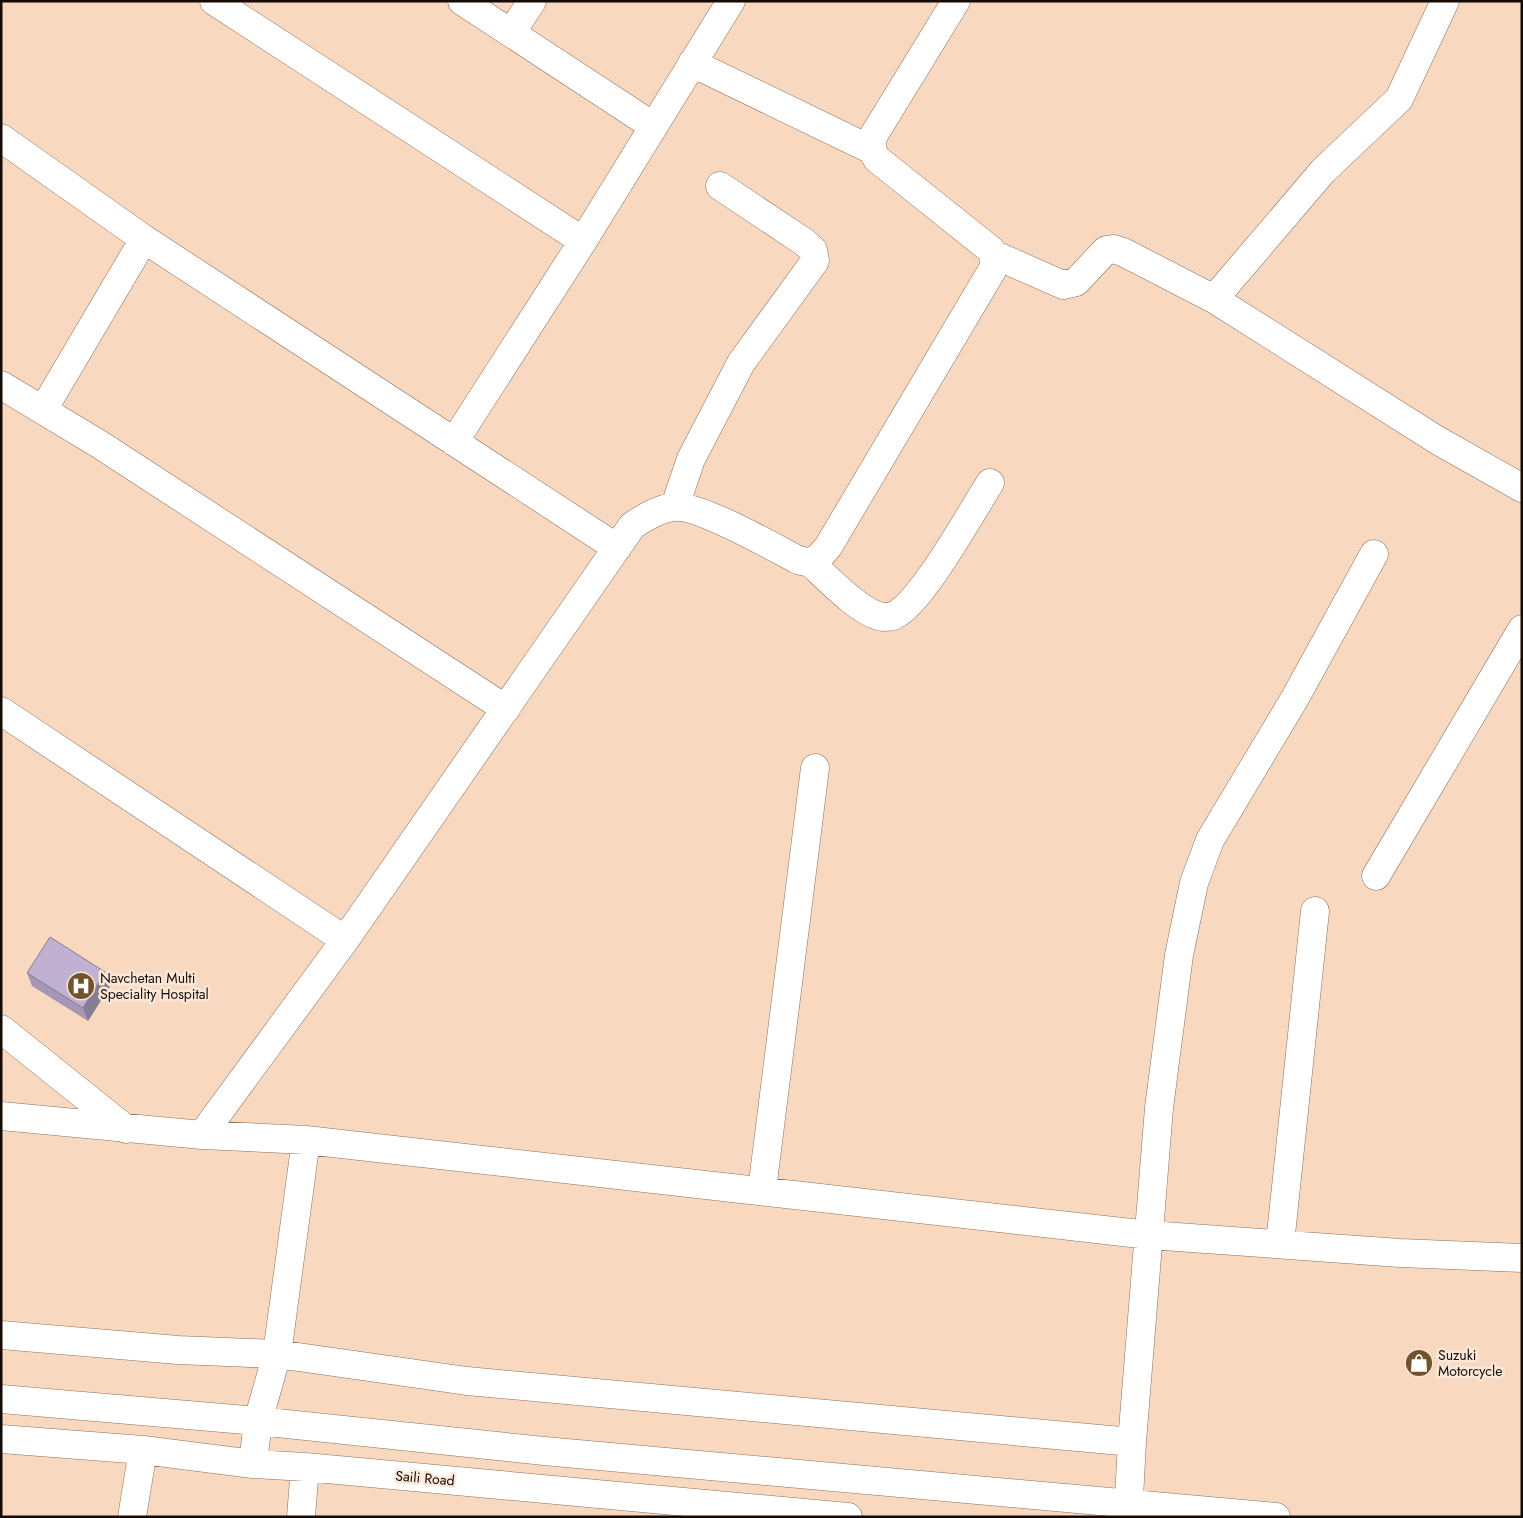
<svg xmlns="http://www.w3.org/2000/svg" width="1523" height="1518" font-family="Jost,sans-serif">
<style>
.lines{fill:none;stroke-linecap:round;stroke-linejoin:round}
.minor-casing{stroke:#8c7059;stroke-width:29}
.minor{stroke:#fff;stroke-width:28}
.wall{fill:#a598b5}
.shaded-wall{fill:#867c93}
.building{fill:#c0b1d2;stroke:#867c93}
.labels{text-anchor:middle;stroke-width:5;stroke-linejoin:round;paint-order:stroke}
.poi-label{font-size:14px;fill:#150b04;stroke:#fbe8d9;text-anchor:start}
.street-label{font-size:14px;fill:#150b04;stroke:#fbe8d9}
</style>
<rect width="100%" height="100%" fill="#f8d8bf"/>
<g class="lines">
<defs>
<path id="minor" d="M214 1 583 241
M462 1 653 126
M956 1 872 138V150L877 159 991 250 993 254 1063 285 1076 282 1106 250 1113 249 1123 252 1214 299 1437 440 1522 488
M511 33 532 1
M692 63 872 150
M1 138 144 239 617 548
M1214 299 1323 171 1399 99 1445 1
M1 385 99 444 506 709
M43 410 144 239
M454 442 583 241 731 1
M675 506 691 459 741 363 815 261 813 250 804 242 720 186
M811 563C827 578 861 614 883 617 886 617 892 617 895 615 922 602 972 511 990 483
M1 711 345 940
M1376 876 1522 629
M1 1029 126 1129
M1 1116 202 1135 306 1140 1149 1235 1400 1253 1522 1258
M202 1135 345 940 632 526C643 518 661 508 674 507 698 504 773 547 798 560L811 563 820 556 828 547 994 267 993 254
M762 1190 815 768
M1280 1244 1315 911
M1 1335 178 1350 277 1354 467 1381 1132 1442
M1 1399 258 1421 544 1451 1276 1517
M1 1439 143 1450 253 1464 305 1467 848 1517
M253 1464 258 1421 277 1354 306 1140
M132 1517 143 1450
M301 1517 305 1467
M1128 1517 1132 1442 1159 1108 1179 955 1194 883 1210 840 1295 698 1374 554"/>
</defs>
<use href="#minor" class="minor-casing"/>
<use href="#minor" class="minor"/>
</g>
<path class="wall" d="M27 973 110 986 88 1021 32 986Z"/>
<path class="shaded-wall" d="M105 972 110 986 88 1021 83 1008Z"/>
<path class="building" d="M50 937 105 972 83 1008 27 973Z"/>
<defs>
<symbol id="hospital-disc" viewBox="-11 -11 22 22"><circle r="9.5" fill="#75532a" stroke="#fbe8d9"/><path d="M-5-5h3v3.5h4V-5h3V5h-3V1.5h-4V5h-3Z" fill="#fff"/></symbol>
<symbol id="shop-disc" viewBox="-11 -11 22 22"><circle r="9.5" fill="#75532a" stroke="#fbe8d9"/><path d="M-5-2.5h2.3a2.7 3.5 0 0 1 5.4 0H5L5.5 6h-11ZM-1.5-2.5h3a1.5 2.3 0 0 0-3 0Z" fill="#fff"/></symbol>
</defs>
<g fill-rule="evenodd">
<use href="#hospital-disc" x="65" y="970" width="32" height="32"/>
<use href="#shop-disc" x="1403" y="1347" width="32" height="32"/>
</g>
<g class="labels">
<g class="poi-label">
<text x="100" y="983">Navchetan Multi<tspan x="100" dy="16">Speciality Hospital</tspan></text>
<text x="1438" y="1360">Suzuki<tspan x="1438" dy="16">Motorcycle</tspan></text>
</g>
<g class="street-label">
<text transform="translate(425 1478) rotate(5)" y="5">Saili Road</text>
</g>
</g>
<rect width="1523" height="1518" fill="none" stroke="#150b04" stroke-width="5"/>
</svg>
